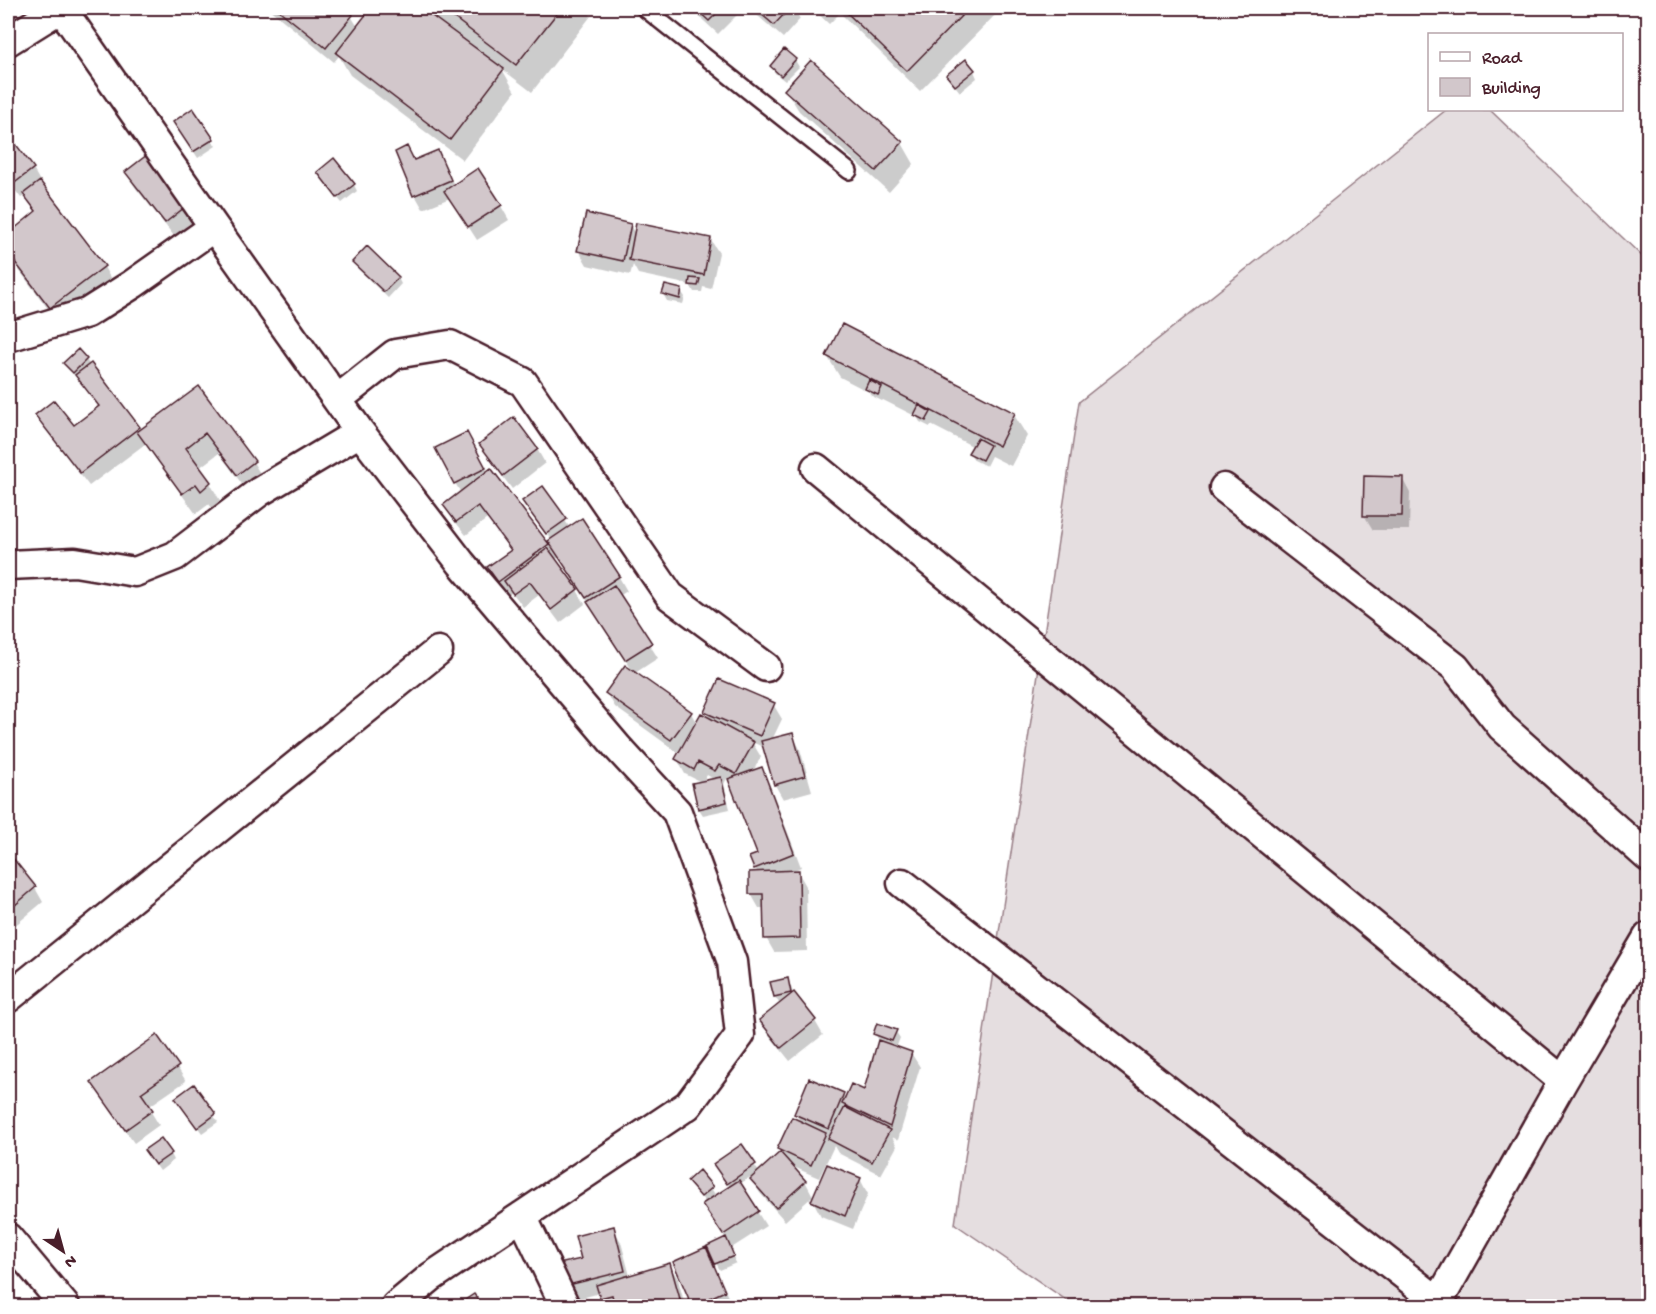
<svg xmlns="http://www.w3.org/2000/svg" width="1656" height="1314" font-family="'Gochi Hand',sans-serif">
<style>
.grass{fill:#e5dee0;stroke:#987e86;stroke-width:1.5}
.shadow{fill:#0003;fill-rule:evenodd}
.building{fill:#d2c7cb;stroke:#4a1f2b;stroke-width:1.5}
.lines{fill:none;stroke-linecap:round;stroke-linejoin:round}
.service-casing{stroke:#4a1f2b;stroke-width:20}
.minor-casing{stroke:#4a1f2b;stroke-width:33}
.service{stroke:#fff;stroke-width:15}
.minor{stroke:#fff;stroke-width:28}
</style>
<rect width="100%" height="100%" fill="#fff"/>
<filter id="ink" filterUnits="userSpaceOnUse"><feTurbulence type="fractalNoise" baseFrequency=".0167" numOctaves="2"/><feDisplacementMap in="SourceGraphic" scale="12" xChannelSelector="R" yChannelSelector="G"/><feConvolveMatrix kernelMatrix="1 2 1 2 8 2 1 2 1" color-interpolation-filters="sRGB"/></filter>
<g filter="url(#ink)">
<path class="grass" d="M1446 110H1490L1648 262V1306H1075L955 1224 1079 402Z"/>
<path class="shadow" d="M268 8H341L351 16 358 27 373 8H419L422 10 420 8H586L591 16 532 92 502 69 515 92 463 160 350 75 339 56 334 62Z
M690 8H744L718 34Z
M749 8H793L800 19 783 38Z
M812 8H1002L920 91 840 13 829 24Z
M795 60 799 67 785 81 775 73 772 66Z
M974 71 977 78 960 92 952 82Z
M786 90 902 143 914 164 889 192 799 111Z
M179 129 212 140 216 146 198 158Z
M8 137 33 169 41 183 104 267 116 288 63 329 8 255V235L36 213 26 195 21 198 8 181Z
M438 152 446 166 454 186 501 206 509 220 477 240 450 198 423 209 415 195 397 153 414 161Z
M126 173 184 208 192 222 174 236 135 187Z
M322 179 354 185 357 191 342 203Z
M630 225 635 234 710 239 719 253 711 289 703 287 702 292H694L690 285 638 274 633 265 630 275 587 265 579 251Z
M354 262 398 278 401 284 388 298 358 269Z
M681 291 685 297 683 304 667 301 663 294Z
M843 326 1014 415 1027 436 1011 466 991 456 986 466 974 460 970 453 974 447 931 425 930 427 920 422 917 417 883 400 882 401 870 395 869 392 840 377 827 356Z
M86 360 141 431 199 389 253 462 266 483 250 495 219 453 199 468 210 483 222 504 214 511 209 504 196 514 145 444 89 486 45 429 37 415 73 428 99 408 78 377 77 378 68 369 65 363Z
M481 444 537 449 545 463 512 489 489 458Z
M475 448 488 473 547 544 552 540 528 508 543 488 570 528 619 577 627 591 619 596 658 658 635 673 691 713 697 724 711 720 706 712 773 704 782 719 772 740 792 734 800 749 812 791 783 799 775 785 765 748 752 742 761 757 753 771 761 768 769 783 801 867 790 872H798L806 886 807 951 774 952 766 938 765 908H759L751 894 758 873 755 868 759 855 730 780 727 778 724 784 730 809 703 815 699 809 694 784 701 782 685 774 677 759 680 754 615 707 607 693 634 673 559 557 555 560 577 590 585 604 560 623 539 595 523 607 512 592 507 596 497 582 489 568 511 551 487 519 466 535 453 519 445 505 461 493 455 483ZM707 775 715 780 703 782Z
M1402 478 1410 493 1409 530H1373L1364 515Z
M8 854 35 888 43 902 12 928 8 922Z
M787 980 791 986 793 995 815 1021 823 1035 790 1061 769 1035 761 1021 785 1002 779 1003 775 997 772 983Z
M896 1032 900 1038 896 1048 911 1053 920 1067 898 1140 892 1137 897 1146 881 1175 838 1153 834 1146 819 1178 789 1165 805 1181 813 1196 785 1221 760 1193 750 1177 740 1184 766 1226 730 1249 736 1263 720 1270 716 1263 726 1239 712 1218 706 1203 688 1181 711 1188 716 1196 730 1187 719 1171 754 1165 759 1172 781 1153 779 1149 801 1123 796 1114 843 1094 846 1099 865 1093 879 1040 875 1034Z
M177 1067 186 1081 148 1107 159 1125 134 1143 101 1096 93 1082Z
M194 1086 218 1122 202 1133 181 1105Z
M171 1154 174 1160 160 1171 150 1157Z
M860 1179 868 1194 853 1229 821 1216 813 1201Z
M613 1228 621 1242 630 1276 669 1265 678 1279 685 1306H607L600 1293 570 1301 561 1287 583 1260Z
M705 1249 713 1263 732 1306H694V1305Z
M8 1286 15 1300 8 1305Z"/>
<path class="building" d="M276 8H343L353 15 326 48Z
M371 8H421L504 69 450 140 336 53Z
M441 8H561L516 65Z
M695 8H722L709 21Z
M754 8H790L774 25Z
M842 8H969L907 71Z
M784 49 796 59 781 76 770 66Z
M966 59 975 70 955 86 946 75Z
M811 60 903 142 876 171 784 90Z
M193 108 214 139 193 152 173 122Z
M8 134 34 168 12 185 8 179Z
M407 146 414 160 438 150 451 180 413 196 395 152Z
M152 151 185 207 165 223 125 172Z
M334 158 355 184 337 198 317 172Z
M478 168 502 205 468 227 444 191Z
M40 181 105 266 50 308 8 253V234L36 211 23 194Z
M586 213 631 224 623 261 577 251Z
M636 223 711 238 704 275 629 260Z
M367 246 399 277 384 292 352 262Z
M690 278 700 279 698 286 689 285Z
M665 285 682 289 680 299 662 294Z
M842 324 1015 413 999 446 826 356Z
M78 349 87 359 73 373 63 363Z
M91 363 140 427 80 473 35 415 54 400 74 425 99 406 75 375Z
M869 380 882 387 878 395 865 389Z
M199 386 255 461 237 475 205 433 186 448 211 482 201 491 196 484 182 494 137 432Z
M919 405 931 412 926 421 914 415Z
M514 417 538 449 503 476 479 444Z
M467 432 486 468 454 484 435 448Z
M977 438 990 445 982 460 968 453Z
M491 468 549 544 498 582 487 567 511 550 478 506 456 522 443 505Z
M1364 476 1403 477 1402 516H1363Z
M543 486 567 519 546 534 522 501Z
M582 518 620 576 586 598 548 541Z
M548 548 578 589 551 610 530 582 513 594 504 581Z
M614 585 652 643 625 660 587 602Z
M625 665 692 712 671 740 605 693Z
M719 679 775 703 760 736 704 712Z
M701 713 754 742 736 774 719 765 715 771 698 762 694 770 675 759Z
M793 733 805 776 774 785 761 741Z
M762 767 794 853 754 869 749 857 757 854 728 779Z
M721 777 727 802 698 809 692 783Z
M8 852 36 887 8 911Z
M799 870 800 938 764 939 763 894H749V872Z
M788 978 791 993 774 997 770 982Z
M794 992 816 1020 781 1048 759 1020Z
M877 1023 897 1030 892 1041 873 1034Z
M157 1035 179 1066 141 1093 153 1110 125 1130 91 1082Z
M878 1040 912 1052 890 1127 842 1104 851 1084 864 1090Z
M809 1078 844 1093 829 1129 794 1114Z
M194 1084 216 1114 197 1128 175 1098Z
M845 1107 890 1130 872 1162 828 1139Z
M792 1117 826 1133 811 1165 777 1149Z
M161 1138 172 1153 155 1165 144 1150Z
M742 1144 756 1164 727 1184 713 1164Z
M780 1152 806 1181 776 1208 750 1179Z
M827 1164 861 1178 845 1216 811 1201Z
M699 1170 713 1187 701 1197 687 1181Z
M739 1180 759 1211 723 1235 702 1204Z
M614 1226 625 1271 560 1287 554 1265 581 1259 575 1236Z
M726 1237 734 1256 715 1264 707 1246Z
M706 1247 725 1291 692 1306 673 1262Z
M670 1263 682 1306H622V1305L615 1306 612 1295 600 1298 596 1285Z
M474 1294 483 1306H456Z"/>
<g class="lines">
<defs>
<path id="service" d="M644 8 849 171"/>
<path id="minor" d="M61 8 214 227 360 432 461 563 618 748 677 812 732 962 740 1035 688 1105 431 1277 396 1306
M8 41 61 8
M8 337 87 313 133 284 214 227
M338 399 395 354 450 345 523 382 670 596 766 667
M816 468 1563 1081
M1224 488 1455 667 1502 727 1648 857
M8 565 75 562 135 572 175 556 259 492 360 432
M902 883 1444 1306
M8 998 438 651
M522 1216 565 1306
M8 1238 65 1306
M1436 1306 1563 1081 1648 937"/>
</defs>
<use href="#service" class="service-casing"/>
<use href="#minor" class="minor-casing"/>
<use href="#service" class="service"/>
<use href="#minor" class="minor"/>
</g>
</g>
<rect width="1656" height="1314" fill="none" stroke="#fff" stroke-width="30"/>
<rect x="15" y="15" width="1626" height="1284" fill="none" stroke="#4a1f2b" stroke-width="2" filter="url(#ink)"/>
<rect x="1428" y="33" width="195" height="78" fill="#ffffff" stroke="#b7a5aa" stroke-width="1.5"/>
<rect x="1440" y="52" width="30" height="9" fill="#ffffff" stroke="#b7a5aa" stroke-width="1.5"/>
<text x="1482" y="63" font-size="18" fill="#4a1f2b">Road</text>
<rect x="1440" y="78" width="30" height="18" fill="#d2c7cb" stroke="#b7a5aa" stroke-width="1.5"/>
<text x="1482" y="93" font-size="18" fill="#4a1f2b">Building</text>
<g transform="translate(63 1251) rotate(144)" stroke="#ffffff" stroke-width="4.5" paint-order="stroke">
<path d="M0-4.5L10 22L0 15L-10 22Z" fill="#4a1f2b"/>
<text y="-9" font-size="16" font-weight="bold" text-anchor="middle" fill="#4a1f2b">N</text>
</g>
</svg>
